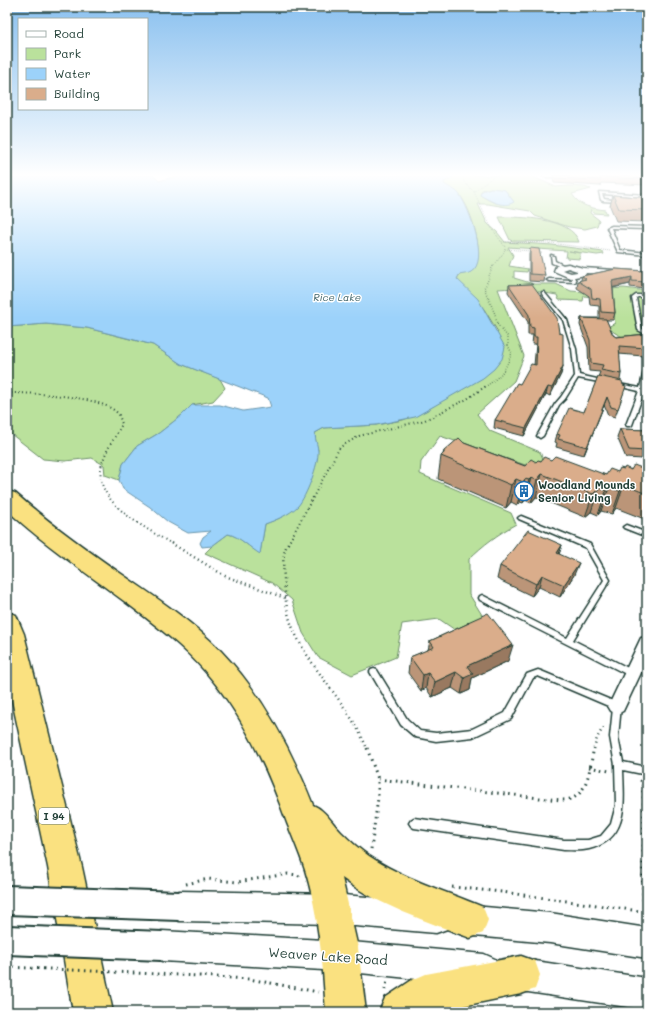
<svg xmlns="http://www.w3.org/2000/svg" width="654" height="1019" font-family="Mali,sans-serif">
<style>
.green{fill:#bae19c;stroke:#6c8f68;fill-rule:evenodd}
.water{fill:#9cd2fa;stroke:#6a96ab}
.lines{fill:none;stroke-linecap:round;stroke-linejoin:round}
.service-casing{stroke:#1f3d34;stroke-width:3}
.minor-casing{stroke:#1f3d34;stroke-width:3}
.secondary-casing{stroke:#1f3d34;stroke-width:3}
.motorway-casing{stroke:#1f3d34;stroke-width:3}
.path-far4{stroke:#1f3d34;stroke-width:1;stroke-dasharray:0.5 1.5;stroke-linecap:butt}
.path-far3{stroke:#1f3d34;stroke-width:1.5;stroke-dasharray:0.5 2;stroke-linecap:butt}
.path-far2{stroke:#1f3d34;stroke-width:2;stroke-dasharray:1 3;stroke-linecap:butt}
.path-far1{stroke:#1f3d34;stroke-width:2.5;stroke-dasharray:1 3.5;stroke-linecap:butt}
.path{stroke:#1f3d34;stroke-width:3;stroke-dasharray:1.5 4.5;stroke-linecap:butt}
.service{fill:#fff;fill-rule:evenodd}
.minor{fill:#fff;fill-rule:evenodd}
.secondary{fill:#fff;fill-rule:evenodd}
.motorway{fill:#fae180;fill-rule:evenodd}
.secondary-bridge-casing{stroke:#1f3d34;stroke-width:32;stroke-linecap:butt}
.path-bridge{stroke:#1f3d34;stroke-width:3;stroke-dasharray:1.5 4.5;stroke-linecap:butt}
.secondary-bridge{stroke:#fff;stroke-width:28}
.wall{fill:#bb9578;stroke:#1f3d34}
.shaded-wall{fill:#997961;stroke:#1f3d34}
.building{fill:#daad8b;stroke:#1f3d34}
.labels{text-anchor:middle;stroke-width:3;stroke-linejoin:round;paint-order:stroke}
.far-water-label{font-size:10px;font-style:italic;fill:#3e6266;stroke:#fff}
.shield{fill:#fff;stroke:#627771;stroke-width:1}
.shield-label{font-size:10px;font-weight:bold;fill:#1f3d34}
.poi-label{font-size:11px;font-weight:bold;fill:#1f3d34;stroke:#fff;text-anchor:start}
.near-street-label{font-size:13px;fill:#1f3d34;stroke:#fff}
</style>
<rect width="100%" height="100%" fill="#fff"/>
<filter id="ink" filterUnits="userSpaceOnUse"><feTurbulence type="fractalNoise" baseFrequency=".025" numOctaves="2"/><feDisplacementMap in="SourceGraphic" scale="8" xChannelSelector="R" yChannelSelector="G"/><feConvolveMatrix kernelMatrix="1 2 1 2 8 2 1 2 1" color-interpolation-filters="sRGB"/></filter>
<g filter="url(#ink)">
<path class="green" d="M453 175 531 176 556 187 569 186 584 187 591 189 572 194C580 207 592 208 605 210L607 214 593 213 591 209 590 213 599 220 597 226 585 229 569 227 535 216 530 211 488 204H478L487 223 497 232 505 242 552 245 603 252 604 254 597 255 569 251 580 253V259L566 258 567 251 508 247 513 255 509 266 528 269 527 272 514 271V278L534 284H556L571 291 598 293 610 289 624 288 647 291V338C630 338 621 340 608 327L615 323 612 299 584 296 583 301 559 300 557 295C538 292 518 287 498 289L524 356 514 381 477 414 490 431 540 452 547 467 537 469 440 436 421 462 420 474 511 513 516 524C498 534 483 545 469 559V594L487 623 461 634 439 619 402 624 396 657 352 675 318 657 303 633 292 600 272 583 205 553 212 546 228 534C240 536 249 548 260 553L265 524 280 518 318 450 315 443V433L324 428 376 425 403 420 426 411 439 402 498 332 484 309 457 279 459 275C465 273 471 273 475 267 485 253 470 203 457 192 453 189 448 187 444 184V182L452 178ZM491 188 505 190 514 202C498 206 493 203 480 195L482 190Z
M499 217C520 217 571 217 579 242L513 241 510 240Z
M46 324 87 328 153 345 181 364 220 379 225 388 213 401 192 405 182 415 159 433 137 446 123 464 119 480 105 475 104 465 92 458 65 461 43 459 7 431V327Z"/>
<path class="water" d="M7 175H153L159 181 180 175H453L452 178 444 182V184C449 187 456 190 459 194 469 208 490 261 471 272 468 274 463 274 459 275L457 279 478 299 505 347 502 359 494 369 483 378 415 417 376 425 324 428 315 433C315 440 318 446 318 451 319 464 306 497 298 506 289 515 276 520 265 524L260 554C250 548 239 536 228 534L212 546 202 547 200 543 203 537 211 531 188 533 168 522 150 507 123 489 119 480 123 464 137 446 159 433 182 415 192 405H220L243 411 271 407 268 398 181 364 153 345 131 339 87 328 66 326 46 324 7 327Z
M491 188 505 190 514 202C503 209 489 200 480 195L482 191Z"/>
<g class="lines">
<defs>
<path id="service" d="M599 192 647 195V197L602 194 604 199 621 201 619 202 603 201 601 200Z
M612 226 647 227V229L611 228 620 250 647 253V255L618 252 607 228Z
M551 255 554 256 555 261 563 265V267H561L552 263Z
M571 275H573L576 281 575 282 549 281 547 280 549 279 572 280Z
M542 292H544L567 320 576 349 579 375 606 381V382L604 383 578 378 565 399 559 405 543 436 540 438 537 436 555 404 561 397 575 376 572 349 563 320 542 294Z
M636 295H647V297H638L636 298 642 329 647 332V335L638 330 632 298Z
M645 366H647V378L645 389 647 390V392H644L632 425 631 426H627L626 425 639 391 617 386V385L619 384 640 388Z
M521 516 590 544 610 580 573 640 634 671 635 673 634 675 631 676 628 675 480 600 479 598 480 596 482 595 484 596 567 638 604 580 586 548 519 519 518 518 519 517Z
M626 525 647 533V537L624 528 623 527Z
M374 669 377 670 407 719 420 731 436 733 472 729 505 713 527 674 538 670 541 671 620 704 621 706 618 737 623 762 647 767V775L623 770C624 803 629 839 589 849 581 851 572 850 564 850L414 828 411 826 409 823 411 820 414 818 564 840H588L601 836 611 824 616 805 615 765 610 737 613 708 538 676 533 678 511 719 473 737 436 741 415 737 401 725 370 672 371 670Z"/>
<path id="minor" d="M542 175H592L589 177H545Z
M568 264 583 268 647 272V276L586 273 585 275 570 278 554 271 556 266ZM568 268 577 271V272L571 273 562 270Z
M647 637V660L623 711 617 714 611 711 608 706 611 701 641 638Z"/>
<path id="secondary" d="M179 891 332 894 436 903 447 907 450 916 452 909 463 905 550 913 647 928V958L550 943 463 935 452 931 449 922 447 929 436 933 332 924 179 921 169 916 164 906 169 896Z
M162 931 341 941 484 954 495 959 500 970 495 981 484 986 341 971 162 961 151 957 147 946 151 935Z
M515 958 647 978V1010L515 990 504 985 499 974 504 963Z"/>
<path id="motorway" d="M7 491 15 493C48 522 84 548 120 573 155 597 192 621 221 651 263 695 291 749 313 805 325 810 332 823 341 832 350 841 359 849 369 856 404 879 445 891 483 907L488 920 483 933 470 938C427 921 379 906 342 878L358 948 366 1012H326C324 987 323 962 319 937 316 915 312 892 305 870 300 854 293 838 287 823 263 756 233 693 179 645 125 597 61 560 7 510Z
M7 612 16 615 24 634 82 867 113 1012H73L48 867 7 677Z
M521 956 535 961 540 975 535 989 521 994 434 1012H379L385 998 412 980 426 974Z"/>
</defs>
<use href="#service" class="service-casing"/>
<use href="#minor" class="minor-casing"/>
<use href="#secondary" class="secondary-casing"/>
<use href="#motorway" class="motorway-casing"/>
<path class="path-far4" d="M463 175 464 182 474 192 491 227 505 247 504 252 493 267
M474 192 495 175
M502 242 551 243 610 251
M505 249 531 251
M538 251 543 254"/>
<path class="path-far3" d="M485 387C502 375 504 372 512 353L508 346V337L497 324 495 314 484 288C489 280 489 274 493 266"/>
<path class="path-far2" d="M7 393C30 393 105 395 119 415 120 418 121 421 122 424 115 438 104 452 101 468 95 504 147 528 172 544
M288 544 340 447 359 436 425 420 467 399 486 386"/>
<path class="path-far1" d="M171 543 225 576 285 598
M288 543C282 554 283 565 284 578 285 594 286 611 292 626 310 671 350 704 367 749
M594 749 597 738 604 726"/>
<path class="path" d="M367 748 378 779V798L371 849
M589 767 609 771
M378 779 548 799C555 799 564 801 570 799 589 794 590 764 594 748
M640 780 642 781C647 824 640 868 644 912
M186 884 208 879 237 882 288 874 298 875 301 878
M452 887 502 892 647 912
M199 976 249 979 318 992
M385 990 387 981"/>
<use href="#service" class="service"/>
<use href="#minor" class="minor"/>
<use href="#secondary" class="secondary"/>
<use href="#motorway" class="motorway"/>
<defs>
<path id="secondary-bridge" d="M7 900 179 906
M7 940 162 946"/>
</defs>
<use href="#secondary-bridge" class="secondary-bridge-casing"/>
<path class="path-bridge" d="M7 967 199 976"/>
<use href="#secondary-bridge" class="secondary-bridge"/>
</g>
<path class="wall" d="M553 175H647V185L601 183 600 186 554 183 553 178Z
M613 195 647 198V222L616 221 610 206Z
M530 248 545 275 544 282 529 281V254Z
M616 269 646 282 644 289 630 287V284L613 288 615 313 613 320H606L613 335 616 337 647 334V360L643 356 619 354 621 374 620 380 623 394 615 417 608 415 604 405 584 455 556 447 557 443 555 442 557 434 584 412 600 372 589 371 588 347 580 325 581 318H599V306L590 305 589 296 577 288 578 281 581 280 582 276Z
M532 284 563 366 561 374 550 396 546 394 524 436 494 428 495 420 534 365 536 344H532L533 335H528V322L508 292 509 285Z
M620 429 647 430V455H644L643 459 626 458 617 437Z
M464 443 525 466 536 462 541 461 551 460 606 475 618 472 624 469 647 470V520L616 508 612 514 601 511 598 515 591 512 585 517 536 497 531 503 525 500 523 503 520 502 517 505 511 502 506 508 438 479 441 456 443 454 444 451Z
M562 545 559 554 574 575 560 597 539 587 532 596 497 579 500 566Z
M468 622 508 661 472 678 470 690 461 694 452 688 432 697 426 688 421 691 408 673 410 657 428 650 430 641 467 624Z"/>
<path class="shaded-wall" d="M632 277 630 284 610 288 612 281Z
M563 366 561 374 550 396 552 388Z
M548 387 546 394 524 436 526 428Z
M607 397 604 405 584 455 587 447Z
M542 474 536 497 531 503 537 480Z
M531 478 525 500 523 503 529 480Z
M516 479 511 502 506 508 511 485Z
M525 479 520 502 517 505 523 482Z
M624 485 616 508 612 514 620 491Z
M599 488 591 512 585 517 593 494Z
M609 488 601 511 598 515 606 491Z
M562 545 558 558 557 553Z
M579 563 574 575 560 597 564 585Z
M542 575 539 587 532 596 536 584Z
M513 645 508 661 472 678 470 690 461 694 467 666Z
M456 672 452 688 432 697 435 682Z
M428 673 426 688 421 691 423 675Z"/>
<path class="building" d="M554 175H647V179L600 177 601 180 555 178Z
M613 195 647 198V210L619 209Z
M530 248 539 249 545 275 530 274Z
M616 269 643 271 646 282 632 281V277L612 281 615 313 601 312 600 299 592 298 591 289 578 281 586 279 582 276Z
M532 284 557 318 559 333 563 334V366L552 388 548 387 526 428 495 420 517 383 520 384 531 364 536 365 537 337H534V328L530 327 529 315 509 285Z
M581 318 606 319 613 335 616 337 647 334V350L646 348 619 346 621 374 601 370 603 365 591 363 590 340Z
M598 376 622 381 623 385 626 386 618 409 611 407 607 397 587 447 558 439 560 435 557 434 569 408 584 412Z
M620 429 647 430V447H644L646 451 629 450Z
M459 438 464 443 525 466 531 459 536 462 538 460 541 461 544 457 551 460 555 456 606 475 610 469 618 472 620 468 624 469 625 467 631 470 634 465 647 470V494L624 485 620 491 609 488 606 491 599 488 593 494 542 474 537 480 531 478 529 480 525 479 523 482 516 479 511 485 441 456 444 453V451Z
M528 530 562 545 557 553 579 563 564 585 542 575 536 584 500 566Z
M488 613 513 645 467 666 473 674 464 678 456 672 435 682 428 673 423 675 410 657 434 647 430 641 469 623 468 622Z"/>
</g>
<linearGradient id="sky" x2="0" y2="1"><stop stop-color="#89c0ef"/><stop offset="0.55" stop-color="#fff"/><stop offset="1" stop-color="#fff" stop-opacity="0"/></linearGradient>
<rect width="654" height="318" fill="url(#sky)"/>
<defs>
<symbol id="building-ring" viewBox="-11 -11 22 22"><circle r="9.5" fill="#fff" stroke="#1f6fb2" stroke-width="1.5"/><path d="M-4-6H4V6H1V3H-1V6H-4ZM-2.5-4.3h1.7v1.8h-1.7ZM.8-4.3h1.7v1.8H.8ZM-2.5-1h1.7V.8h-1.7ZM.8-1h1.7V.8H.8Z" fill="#1f6fb2"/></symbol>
</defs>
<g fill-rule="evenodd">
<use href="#building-ring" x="513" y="480" width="22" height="22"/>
</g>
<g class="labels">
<g class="far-water-label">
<text x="337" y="301">Rice Lake</text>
</g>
<rect class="shield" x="39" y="808" width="30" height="16" rx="3"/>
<g class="shield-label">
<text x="54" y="820">I 94</text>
</g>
<g class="poi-label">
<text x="538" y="489">Woodland Mounds<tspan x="538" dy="13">Senior Living</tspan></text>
</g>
<g class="near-street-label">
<text transform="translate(328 956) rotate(4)" y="5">Weaver Lake Road</text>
</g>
</g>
<rect width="654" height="1019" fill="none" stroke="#fff" stroke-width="24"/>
<rect x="12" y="12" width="630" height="995" fill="none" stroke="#1f3d34" stroke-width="1.5" filter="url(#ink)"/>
<rect x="18" y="18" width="130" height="92" fill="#ffffff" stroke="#a5b1ae"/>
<rect x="26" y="31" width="20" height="6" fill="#ffffff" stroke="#a5b1ae"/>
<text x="54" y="38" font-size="12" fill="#1f3d34">Road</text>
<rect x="26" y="48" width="20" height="12" fill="#bae19c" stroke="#a5b1ae"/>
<text x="54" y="58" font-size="12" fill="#1f3d34">Park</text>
<rect x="26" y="68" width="20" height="12" fill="#9cd2fa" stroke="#a5b1ae"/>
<text x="54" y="78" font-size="12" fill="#1f3d34">Water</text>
<rect x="26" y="88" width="20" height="12" fill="#daad8b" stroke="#a5b1ae"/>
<text x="54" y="98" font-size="12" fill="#1f3d34">Building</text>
</svg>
